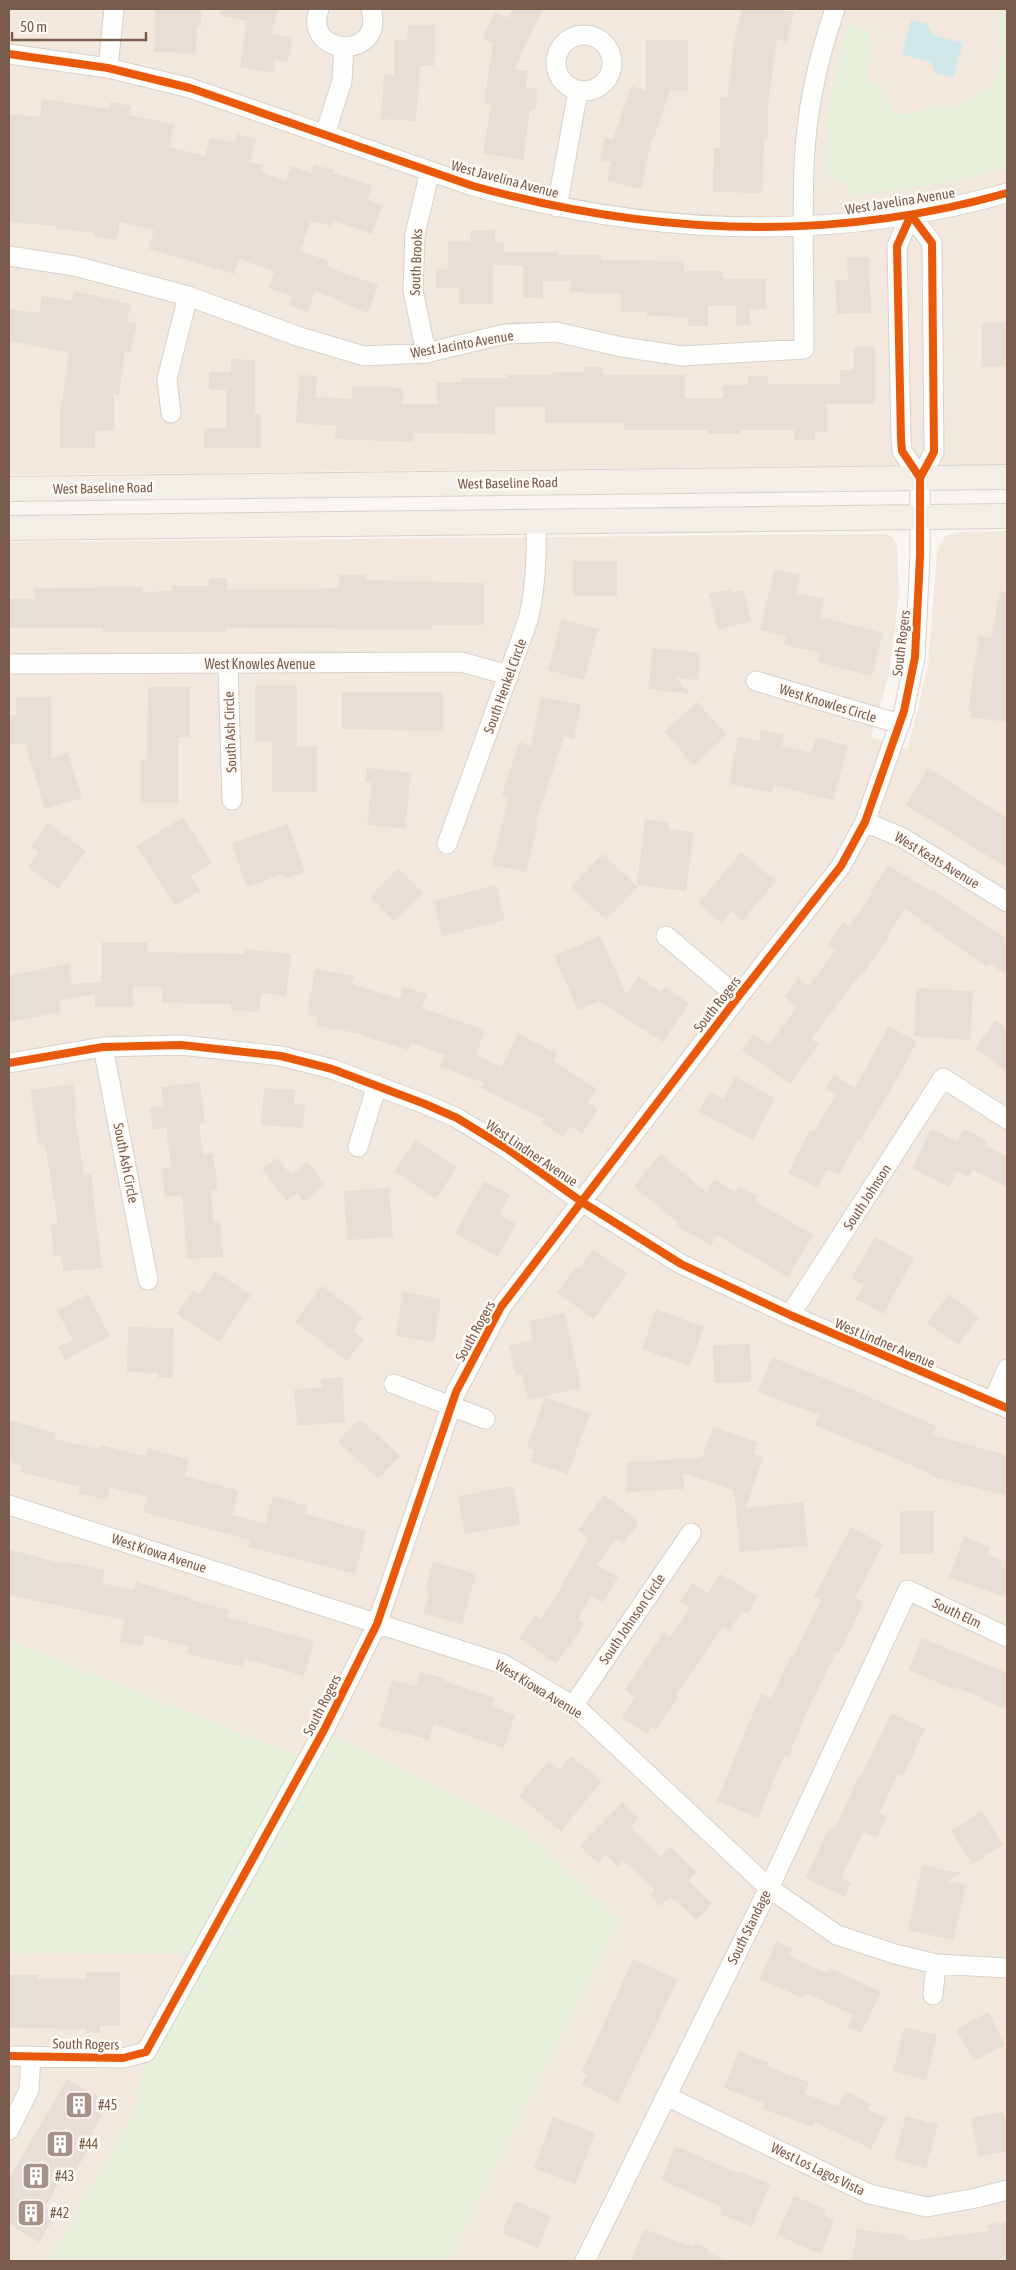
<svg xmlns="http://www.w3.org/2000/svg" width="1016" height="2270" font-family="'Asap Condensed',sans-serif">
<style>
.residential{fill:#f2e8de}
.green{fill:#e7f0db}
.water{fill:#d0e8ea}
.building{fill:#e6ded7}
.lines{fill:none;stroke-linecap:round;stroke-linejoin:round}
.minor-casing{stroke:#d7d1cb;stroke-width:21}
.major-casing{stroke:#dad1cc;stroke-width:26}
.minor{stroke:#fefefd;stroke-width:19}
.major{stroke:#f3eee8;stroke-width:24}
.cycleway-casing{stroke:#fffaf3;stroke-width:11}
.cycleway{stroke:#e8590c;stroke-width:8}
.labels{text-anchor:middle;stroke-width:5;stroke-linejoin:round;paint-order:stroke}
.street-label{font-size:14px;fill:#7a5c4d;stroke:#fffaf3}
.poi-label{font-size:14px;fill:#7a5c4d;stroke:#fffaf3;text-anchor:start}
</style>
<rect width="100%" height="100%" fill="#f9f5f0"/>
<path class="residential" d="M9 9H1007V464L9 475Z
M1007 531V2261H448L619 1920 307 1760 9 1641V542L886 534 893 538 897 547 899 595 889 674 871 737 908 749 928 666 937 553 940 544 946 536 960 532Z
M9 1953 201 1954 134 2115 48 2261H9Z"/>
<path class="green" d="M1002 9H1007V167L948 182 849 197 847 187 833 176 824 173 830 103 847 25 864 30 868 34 873 50 867 69 868 79 885 94 894 112C908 118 920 108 935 107 942 106 951 107 958 105 985 97 1005 75 1002 46 1001 30 994 25 1002 9Z
M9 1641 307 1760 324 1730 520 1828 619 1920 448 2261H48L134 2115 146 2052 201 1954 9 1953Z"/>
<path class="water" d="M911 20 927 24 932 35 963 43 953 78 936 73 930 62 902 54Z"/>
<path class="building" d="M155 9 202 10 201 27H197L196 53 154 52Z
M220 9H278L272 34 292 38 288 62 275 60 273 73 240 67 247 21 219 15Z
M512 9H543L514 69 528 71 526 88 538 89 535 110H530L523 160 483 154 491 104 484 103 493 43 483 38 495 12 508 18Z
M742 9H779L794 12 787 42 777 39 768 104V139H764L762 193 713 192 714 148H720V97H727L735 38Z
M408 25H435L434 66H420L416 121 381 119 384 75 394 76V40H407Z
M646 40H688V91H670L654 138 652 137 641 189 607 181 611 162 600 160 605 138 613 139 631 86 646 91Z
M42 99 109 109 110 102 131 106 129 115 174 124 169 147 205 156 210 137 235 143 237 134 256 139 250 162 263 165 261 172 286 181 291 166 312 173 314 165 334 170 333 173 372 185 367 200 382 205 372 234 333 221 331 226 311 221 300 251 329 261 327 267 378 285 368 313 341 303 342 301 315 291 308 312 289 305 292 296 269 288 274 271 239 259 234 274 149 249 154 230 120 222 116 240 94 236 95 233 55 228 56 226 9 222V114L40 117Z
M471 230H495V243H504V252H558V255H601V260L684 261V271H723V279H766V309H750V325H736V306H708V326H688V317L647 316V312H621L622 294 571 292V281H543V298H523V266L493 265V304H459V288H436V269H448V241L470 242Z
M847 257H869L871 313 837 314 835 280H848Z
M74 291 131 304 127 322 137 324 130 353 125 352 119 395 114 394V430L95 431V448H60V414L69 352 9 341V309L39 313 42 296 72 301Z
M1007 322V366L982 367V323Z
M854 347H875V404H827V432H815V440H794V430H741V434H707V430H625L624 423H545V407H495V434L414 433V442L335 439 336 426 296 423 299 375 317 376 315 397 352 399V386L403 388V404H437V382H462V378H507V375H553V372H584V367H603V375H685V398H723V385H748V376H768V384H840V370H854Z
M231 359 255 360V414H261V448H204V428H226V390H209V372H231Z
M573 561H617V596H573Z
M775 569 800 575 796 593 824 599 820 617 883 633 872 676 818 662 820 653 784 645 786 636 760 630Z
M339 575H365V580L484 583V625H432V629L227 628V632H103V628H9V599H35V588L142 587V592L172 591V586H209V578H227V589H311L339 588Z
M730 589 732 593 743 590 751 621 718 630 709 594Z
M1000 591 1007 592V722L970 717 971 713 968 711 979 636 991 638Z
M562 619 598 629 584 680 548 670Z
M653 648 700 653 698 680 676 678 690 694 648 689Z
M255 685H297V747H317V792H272V741H255Z
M148 687H190V738L178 737V803H141V759H147Z
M342 692H443V731L342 729Z
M16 697H51V758L68 753 82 798 45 809 25 744H9V715H16Z
M541 697 581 704 574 739 564 737 536 821 538 822 526 872 492 865 508 797 502 795 519 742 531 746Z
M697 702 727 735 694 765 664 732Z
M761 730 784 735 782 746 811 753 816 737 848 746 833 800 774 785 773 793 729 784 738 737 759 741Z
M367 768 411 773 405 829 367 825 372 783 365 782Z
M928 768 1007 818V868L906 805Z
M183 817 212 863 191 876 200 891 175 906 137 846Z
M645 819 669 822V829L694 832 686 891 637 885Z
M48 823 86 851 58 889 28 867 39 852 31 846Z
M288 824 305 872 285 879 283 874 247 887 233 849V843Z
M741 852 776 881 742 921 731 911 721 923 698 904Z
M603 854 638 887 606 920 571 887Z
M888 865 930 891 931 889 1007 939V975L989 963 987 967 905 909 888 935 890 936 864 972 863 971 811 1039 819 1044 790 1084 742 1050 754 1034 769 1045 797 1007 784 997 799 978 809 986 835 951 827 945 844 922 849 926 872 894 870 893Z
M398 868 423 893 394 921 370 896Z
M496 885 505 920 442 936 434 901Z
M600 936 626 994 638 977 661 992 664 987 689 1003 663 1042 599 1001 578 1010 554 956Z
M102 942H147V952L244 954 245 949 291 954 286 996 261 993 259 1012 231 1010V1004L162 1003V987H133V1007H95V994L59 1001 61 1012 9 1022V975L69 964 72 984 102 982Z
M315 969 354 976 352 984 400 999 403 987 427 994 422 1008 485 1030 476 1055 502 1067 518 1034 557 1053 554 1061 597 1089 588 1102 598 1110 582 1134 570 1126 563 1137 542 1123 544 1119 481 1088 484 1083 440 1067 445 1055 412 1043 409 1050 362 1036 363 1034 317 1026 318 1016 307 1015Z
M916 988 973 991 970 1040 914 1036Z
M996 1020 1007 1029V1072L975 1048Z
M889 1026 917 1042 888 1095 860 1140 858 1139 839 1175 827 1169 818 1188 788 1173 810 1130 813 1132 836 1095 826 1089 834 1075 855 1088Z
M735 1077 775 1098 753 1140 699 1112 709 1092 724 1099Z
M200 1082 205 1123 199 1124 203 1155 213 1153 218 1190 211 1191 214 1222 220 1221 223 1257 187 1259 182 1195 165 1197 161 1169 171 1167 166 1128 153 1129 150 1108 163 1106 161 1087Z
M73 1084 77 1110 74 1111 84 1175 91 1174 102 1268 63 1271 62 1256 54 1257 51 1225 58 1224 45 1144 39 1145 30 1090Z
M264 1088 295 1090 294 1104H305L303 1128 261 1125Z
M931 1129 957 1141 963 1129 987 1140 985 1145 1007 1157V1188L972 1169 969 1177 957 1171 949 1187 912 1168Z
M416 1140 457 1168 435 1199 394 1171Z
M661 1154 707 1193 714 1180 736 1192 739 1187 758 1197 755 1201 813 1235 788 1277 717 1235 711 1245 676 1226 678 1223 634 1186Z
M277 1158 291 1175 307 1162 325 1184 304 1202 297 1193 287 1201 262 1170Z
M484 1181 510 1195 499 1214 516 1224 498 1257 455 1233Z
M389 1188 393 1237 347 1240 344 1191Z
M875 1237 914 1258 883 1314 856 1299 864 1285 852 1278Z
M593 1249 627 1273 594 1319 557 1293 576 1267 578 1270Z
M215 1271 251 1295 219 1342 177 1314 193 1291 199 1295Z
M322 1286 363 1317 353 1331 364 1339 347 1361 295 1322Z
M403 1292 441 1299 434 1342 396 1336Z
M88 1294 110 1336 65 1360 58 1347 73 1340 57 1311Z
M949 1294 979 1317 958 1345 927 1323Z
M656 1309 704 1327 690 1366 642 1349Z
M565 1313 581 1388 528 1400 522 1374 516 1375 509 1346 533 1340 529 1321Z
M128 1327 174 1328 173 1378H158V1373L127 1372Z
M750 1344 751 1382 714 1383 713 1345Z
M772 1357 869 1396V1397L936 1426 932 1435 1007 1455V1496L931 1476 932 1474 815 1425 819 1415 758 1392Z
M342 1377 345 1422 297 1426 294 1390 322 1387 321 1379Z
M545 1397 590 1413 568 1474 531 1462 535 1450 527 1447Z
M9 1420 55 1433 54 1439 99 1449 100 1445 145 1456 147 1448 189 1460 185 1476 239 1491 232 1515 265 1524 273 1496 307 1506 305 1514 366 1531 355 1574 248 1547 250 1540 143 1512 147 1497 110 1487 107 1500 78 1493 80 1487 21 1472 23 1466 9 1462Z
M357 1421H362L400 1456 378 1479 338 1441Z
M713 1427 757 1442 753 1454 763 1457 746 1508 803 1502 808 1546 740 1552 734 1490 683 1473 684 1489 627 1492 626 1462 702 1458Z
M513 1486 520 1524 465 1534 458 1496Z
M604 1495 637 1520V1525L623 1544 616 1539 597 1565 618 1577 603 1602 591 1596 578 1619 585 1624 556 1664 519 1638 535 1616 540 1619 560 1591 559 1590 589 1538 578 1530Z
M900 1511H934V1554H900Z
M851 1527 883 1544 855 1598 864 1602 839 1653 836 1652 806 1713 788 1758 784 1756 758 1818 717 1801 761 1694 771 1698 791 1656 793 1657 821 1600 814 1597Z
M964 1537 990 1547 987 1555 1007 1562V1598L949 1577Z
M9 1549 63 1564V1561L105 1570 102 1583 134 1591 136 1582 191 1598V1600L229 1610 227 1617 314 1641 304 1676 245 1659 242 1667 188 1654 189 1647 145 1635 142 1647 119 1641 125 1620 9 1595Z
M433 1562 476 1574 462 1624 423 1613 429 1593 425 1591Z
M720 1574 758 1596 747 1614 742 1611 729 1631 723 1627 676 1695 679 1696 656 1730 652 1727 647 1734 622 1718 635 1697 625 1690 664 1632 670 1637 690 1608 680 1601 692 1583 708 1593Z
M922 1638 1007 1673V1710L981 1699 982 1698 956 1687 955 1690 909 1670Z
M420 1672 446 1679 445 1681 495 1698 491 1706 515 1715 504 1748 434 1724 429 1740 379 1726 392 1680 416 1686Z
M891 1713 925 1729 903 1776 898 1773 880 1813 887 1816 877 1838 863 1832 841 1878 851 1883 845 1897 805 1878 830 1827 835 1829 859 1775 861 1776Z
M571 1756 602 1781 561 1831 519 1796 549 1760 560 1770Z
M623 1802 639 1818 630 1827 661 1857 670 1847 697 1872 688 1881 712 1903 697 1920 670 1896 661 1906 650 1896 655 1890 623 1861 618 1867 606 1855 598 1864 580 1846Z
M981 1811 1003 1844 973 1864 951 1831Z
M922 1865 960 1873 948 1881 966 1885 953 1940 908 1930Z
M776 1941 792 1948 789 1956 827 1973 830 1968 881 1992 861 2033 848 2027 853 2015 806 1993 803 1998 760 1979Z
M633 1959 678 1980 618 2102 582 2085 587 2075 582 2072Z
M86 1972H120V2026H100V2033H86V2029L9 2028V1975H38V1979H86Z
M988 2012 1005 2045 974 2061 956 2029Z
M904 2027 937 2035 926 2080 893 2071Z
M739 2051 769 2063 768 2067 809 2082 805 2094 838 2106 846 2091 871 2104 868 2109 886 2118 871 2149 815 2122 813 2127 763 2109 765 2104 724 2088Z
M67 2079 109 2102 88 2140 93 2143 74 2173 67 2169 44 2208 56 2215 39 2242 9 2224V2179Z
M1003 2112 1005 2118H1007V2151L979 2157 971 2118Z
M906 2116 938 2125 926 2168 894 2159Z
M553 2117 595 2133 576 2184 534 2168Z
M676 2146 737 2173 738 2171 770 2184 752 2227 720 2214 722 2207 661 2180Z
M794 2196 826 2209 824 2215 833 2219V2225L820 2254 777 2235Z
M515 2201 551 2216 538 2248 502 2233Z
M1007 2221V2259L994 2261H852L857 2229 908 2236 907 2241 989 2231 988 2225Z
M644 2229 693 2247 695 2243 709 2249 708 2252 727 2261H631Z"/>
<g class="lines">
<defs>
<path id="minor" d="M319 9C302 57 386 61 371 9
M556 63a28 28 0 1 1 56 0a28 28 0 1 1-56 0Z
M9 54 108 68 190 88 473 186C649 235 830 243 1007 193
M108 68 114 9
M325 134 342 81 344 47
M557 207 578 91
M9 256 75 266 188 296 297 336 364 356 426 353 505 334 556 332 622 347 682 356 804 349C804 288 802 227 804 166 806 113 818 58 835 9
M426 353 413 290 415 234 430 171
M171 413 167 379 188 296
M9 664 461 662 509 675
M228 664 232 800
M756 681 900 724
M865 822 903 838 1007 902
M447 844 528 620C536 587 537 556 536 522
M666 936 738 997
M103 1047 148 1280
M9 1063 103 1047 181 1045 281 1056 332 1069 425 1104 457 1118 506 1148 582 1202 681 1264 790 1315 1007 1408
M358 1147 377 1085
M790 1315 943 1078 1007 1119
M394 1384 485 1419
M993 1402 1007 1369
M9 1505 503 1664 578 1709 769 1888 837 1935 895 1954 936 1964 1007 1968
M573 1706 691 1533
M933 1995 936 1964
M9 2056 123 2058 146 2052 324 1730 377 1624 456 1392 501 1307 738 997 841 866 865 822 904 711 915 657 920 556V478L934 452 932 243 911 215 897 246 901 439 902 451 920 478
M666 2096 869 2194 927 2207 976 2198 1007 2190
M9 2130 29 2090 31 2056
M585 2261 769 1888 908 1590 1007 1637"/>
<path id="major" d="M9 489 1007 477
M9 528 1007 516"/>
</defs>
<use href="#minor" class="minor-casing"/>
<use href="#major" class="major-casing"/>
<use href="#minor" class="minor"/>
<use href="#major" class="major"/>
<defs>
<path id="cycleway" d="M9 54 108 68 190 88 473 186C649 235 830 243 1007 193
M9 1063 103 1047 181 1045 281 1056 332 1069 425 1104 457 1118 506 1148 582 1202 681 1264 790 1315 1007 1408
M9 2056 123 2058 146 2052 324 1730 377 1624 456 1392 501 1307 738 997 841 866 865 822 904 711 915 657 920 556V478L934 452 932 243 911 215 897 246 901 439 902 451 920 478"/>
</defs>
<use href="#cycleway" class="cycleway-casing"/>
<use href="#cycleway" class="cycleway"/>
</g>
<defs>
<symbol id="building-square" viewBox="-11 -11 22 22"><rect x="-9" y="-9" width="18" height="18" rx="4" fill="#a69286" stroke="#fffaf3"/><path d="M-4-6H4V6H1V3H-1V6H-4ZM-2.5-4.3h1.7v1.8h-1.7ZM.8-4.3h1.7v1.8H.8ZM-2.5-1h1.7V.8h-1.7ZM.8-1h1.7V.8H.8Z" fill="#fff"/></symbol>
</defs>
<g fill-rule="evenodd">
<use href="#building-square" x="63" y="2089" width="32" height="32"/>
<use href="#building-square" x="44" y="2128" width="32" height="32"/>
<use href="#building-square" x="20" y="2160" width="32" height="32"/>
<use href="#building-square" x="15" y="2197" width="32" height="32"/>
</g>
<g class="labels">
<g class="street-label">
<text transform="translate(505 179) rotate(15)" y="5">West Javelina Avenue</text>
<text transform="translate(900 201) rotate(-9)" y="5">West Javelina Avenue</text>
<text transform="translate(416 262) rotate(-88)" y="5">South Brooks</text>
<text transform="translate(462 344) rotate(-10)" y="5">West Jacinto Avenue</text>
<text transform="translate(508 483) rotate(-1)" y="5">West Baseline Road</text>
<text transform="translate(103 488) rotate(-1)" y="5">West Baseline Road</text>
<text transform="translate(901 643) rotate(-83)" y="5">South Rogers</text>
<text x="260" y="669">West Knowles Avenue</text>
<text transform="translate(505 686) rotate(-70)" y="5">South Henkel Circle</text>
<text transform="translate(828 703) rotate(17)" y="5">West Knowles Circle</text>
<text transform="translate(230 732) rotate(-92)" y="5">South Ash Circle</text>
<text transform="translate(937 860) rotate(31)" y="5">West Keats Avenue</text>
<text transform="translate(717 1004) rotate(-52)" y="5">South Rogers</text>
<text transform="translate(532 1153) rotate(34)" y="5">West Lindner Avenue</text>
<text transform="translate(126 1163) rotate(79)" y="5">South Ash Circle</text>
<text transform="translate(867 1197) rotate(-57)" y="5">South Johnson</text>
<text transform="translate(475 1331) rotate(-61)" y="5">South Rogers</text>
<text transform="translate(885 1343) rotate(23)" y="5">West Lindner Avenue</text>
<text transform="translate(159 1553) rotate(18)" y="5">West Kiowa Avenue</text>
<text transform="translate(957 1613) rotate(25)" y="5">South Elm</text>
<text transform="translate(632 1619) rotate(-56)" y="5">South Johnson Circle</text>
<text transform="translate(539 1689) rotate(31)" y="5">West Kiowa Avenue</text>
<text transform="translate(322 1705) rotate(-63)" y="5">South Rogers</text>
<text transform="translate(749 1927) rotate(-64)" y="5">South Standage</text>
<text transform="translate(86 2044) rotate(1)" y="5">South Rogers</text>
<text transform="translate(818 2169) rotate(26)" y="5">West Los Lagos Vista</text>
</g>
<g class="poi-label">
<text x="98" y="2110">#45</text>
<text x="79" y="2149">#44</text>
<text x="55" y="2181">#43</text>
<text x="50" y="2218">#42</text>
</g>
</g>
<rect width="1016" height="2270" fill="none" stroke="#7a5c4d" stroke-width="20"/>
<path d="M12 32v8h134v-8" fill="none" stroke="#7a5c4d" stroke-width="2.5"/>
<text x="20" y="32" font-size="15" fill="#7a5c4d" stroke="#fffaf3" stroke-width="4" paint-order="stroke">50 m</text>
</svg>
